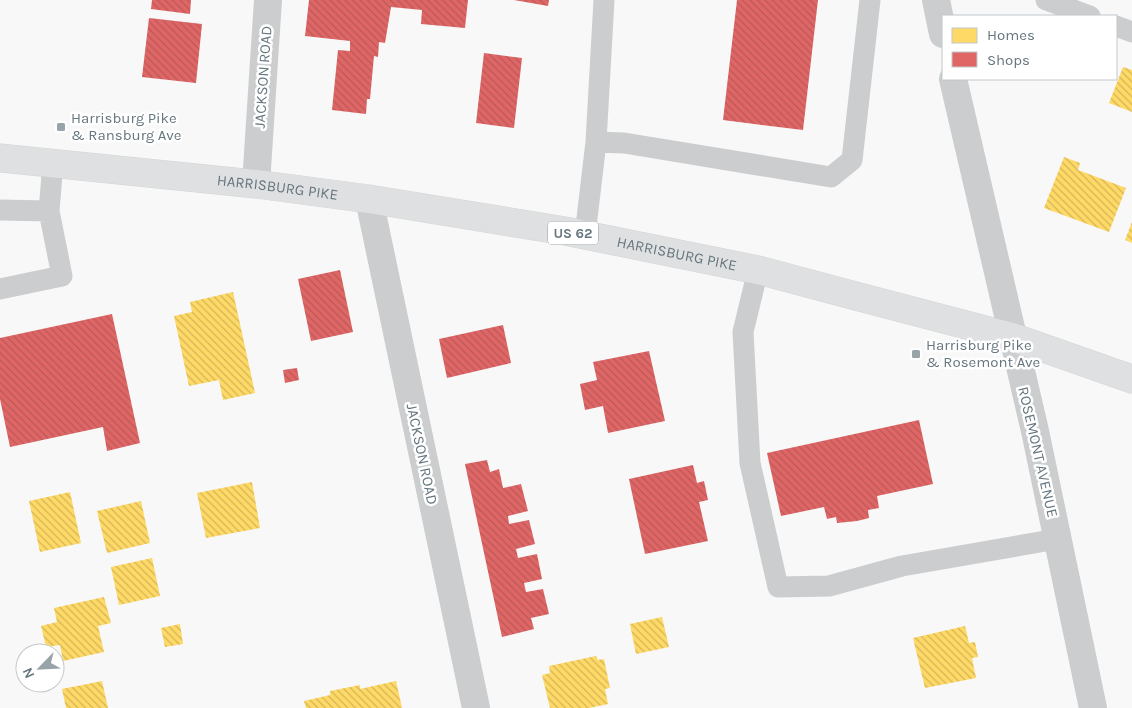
<svg xmlns="http://www.w3.org/2000/svg" width="1132" height="708" font-family="Karla,sans-serif">
<style>
.homes{fill:url(#homes-back-hatch)}
.shops{fill:url(#shops-back-hatch)}
.lines{fill:none;stroke-linecap:round;stroke-linejoin:round}
.primary-casing{stroke:#d4d5d5;stroke-width:29}
.lane{stroke:#cbcdce;stroke-width:21}
.street{stroke:#cbcdce;stroke-width:28}
.primary{stroke:#dfe0e1;stroke-width:28}
.poi-dot{fill:#99a4a9;stroke:#fff;stroke-width:2}
.labels{text-anchor:middle;stroke-width:5;stroke-linejoin:round;paint-order:stroke}
.shield{fill:#fff;stroke:#949fa5;stroke-width:1}
.shield-label{font-size:14px;font-weight:bold;fill:#66767f}
.street-label{font-size:15px;fill:#66767f;stroke:#fff}
.poi-label{font-size:15px;fill:#66767f;stroke:#fff;text-anchor:start}
</style>
<defs>
<pattern id="homes-back-hatch" width="6" height="6" patternUnits="userSpaceOnUse" patternTransform="scale(1.25)"><rect width="6" height="6" fill="#ffd966"/><path d="M-1 5l2 2M0 0l6 6M5-1l2 2" fill="none" stroke="#d2b559"/></pattern>
<pattern id="shops-back-hatch" width="6" height="6" patternUnits="userSpaceOnUse" patternTransform="scale(1.25)"><rect width="6" height="6" fill="#e06666"/><path d="M-1 5l2 2M0 0l6 6M5-1l2 2" fill="none" stroke="#b95959"/></pattern>
</defs>
<rect width="100%" height="100%" fill="#f8f8f8"/>
<path class="homes" d="M1123 67 1132 70V112L1109 103Z
M1064 157 1080 163 1078 170 1126 188 1109 232 1044 208Z
M1132 222V243L1125 240Z
M233 292 255 393 223 400 219 380 189 386 174 316 192 312 190 302Z
M252 482 260 528 206 538 197 493Z
M70 492 81 543 40 552 29 501Z
M141 501 150 543 107 553 97 511Z
M152 558 160 596 119 605 111 567Z
M104 597 111 623 98 626 104 652 63 661 60 645 46 647 41 626 57 622 54 608Z
M662 617 669 647 636 654 630 624Z
M180 624 183 644 165 647 161 628Z
M965 626 969 643 975 642 978 657 972 658 976 678 925 688 913 638Z
M596 656 598 660 604 659 610 688 605 689 608 704 589 708H550L542 675 550 673 549 666Z
M102 681 108 708H66L62 689Z
M396 681 402 708H306L304 701 330 695V691L360 685V689Z"/>
<path class="shops" d="M152 0H191L190 14 151 9Z
M309 0H468L465 28 421 24 422 10 391 7 385 43 379 42 378 57 374 56 370 99H367L366 114 332 110 338 50 350 51V41L305 36Z
M514 0H549L548 6Z
M737 0H818L803 130 723 120Z
M149 18 202 24 196 83 142 77Z
M484 53 522 58 514 128 476 123Z
M340 270 353 332 311 341 298 279Z
M112 314 140 443 107 451 103 427 10 447 0 399V338Z
M503 325 511 363 447 378 439 339Z
M649 351 665 421 608 433 603 406 585 410 580 384 597 380 593 362Z
M297 368 299 380 285 383 283 370Z
M919 420 933 484 877 496 879 508 868 510 869 518 857 521 837 523 836 517 827 519 824 507 781 516 767 453Z
M487 460 490 472 499 469 503 488 521 484 528 511 508 516 509 524 529 520 535 544 516 549 518 558 537 554 542 579 524 583 526 592 543 589 549 614 531 618 534 629 502 637 465 464Z
M693 465 697 483 704 481 708 500 699 502 708 541 645 554 629 479Z"/>
<g class="lines">
<defs>
<g id="primary">
<path id="s1" d="M0 158 256 184 369 199 565 231 758 270 848 294 1012 337 1132 379"/>
</g>
</defs>
<use href="#primary" class="primary-casing"/>
<path class="lane" d="M1046 0 1090 16
M1116 26 1132 32
M596 142 604 0
M0 210 49 211 62 276 0 289
M49 211 53 163
M585 235 596 142 624 143 831 177 852 160 870 0
M758 270 743 332 750 463 778 587 829 586 902 566 1057 539"/>
<path class="street" d="M936 0 943 34
M953 79 1035 431 1093 708
M256 184 268 0
M369 199 476 708"/>
<use href="#primary" class="primary"/>
</g>
<g class="poi-dot">
<rect x="56" y="122" width="10" height="10" rx="2.5"/>
<rect x="911" y="349" width="10" height="10" rx="2.5"/>
</g>
<g class="labels">
<rect class="shield" x="548" y="221.5" width="50" height="23" rx="4"/>
<g class="shield-label">
<text x="573" y="238">US 62</text>
</g>
<g class="street-label">
<text transform="translate(263 77) rotate(-86)" y="5">JACKSON ROAD</text>
<text dy="5" stroke="none"><textPath href="#s1" startOffset="279">HARRISBURG PIKE</textPath></text>
<text dy="5" stroke="none"><textPath href="#s1" startOffset="684">HARRISBURG PIKE</textPath></text>
<text transform="translate(1038 452) rotate(77)" y="5">ROSEMONT AVENUE</text>
<text transform="translate(422 454) rotate(78)" y="5">JACKSON ROAD</text>
</g>
<g class="poi-label">
<text x="71" y="123">Harrisburg Pike<tspan x="71" dy="17">&amp; Ransburg Ave</tspan></text>
<text x="926" y="350">Harrisburg Pike<tspan x="926" dy="17">&amp; Rosemont Ave</tspan></text>
</g>
</g>
<rect x="942" y="15" width="175" height="65" fill="#ffffff" stroke="#c2c8cc"/>
<rect x="952" y="28" width="25" height="15" fill="#ffd966" stroke="#c2c8cc"/>
<text x="987" y="40" font-size="15" fill="#66767f">Homes</text>
<rect x="952" y="52" width="25" height="15" fill="#e06666" stroke="#c2c8cc"/>
<text x="987" y="65" font-size="15" fill="#66767f">Shops</text>
<g transform="translate(40 668) rotate(246)"><circle r="24" fill="#ffffff" stroke="#c2c8cc"/>
<path d="M0-4L9 19L0 12L-9 19Z" fill="#99a4a9"/>
<text y="-8" font-size="14" font-weight="bold" text-anchor="middle" fill="#66767f">N</text>
</g>
</svg>
